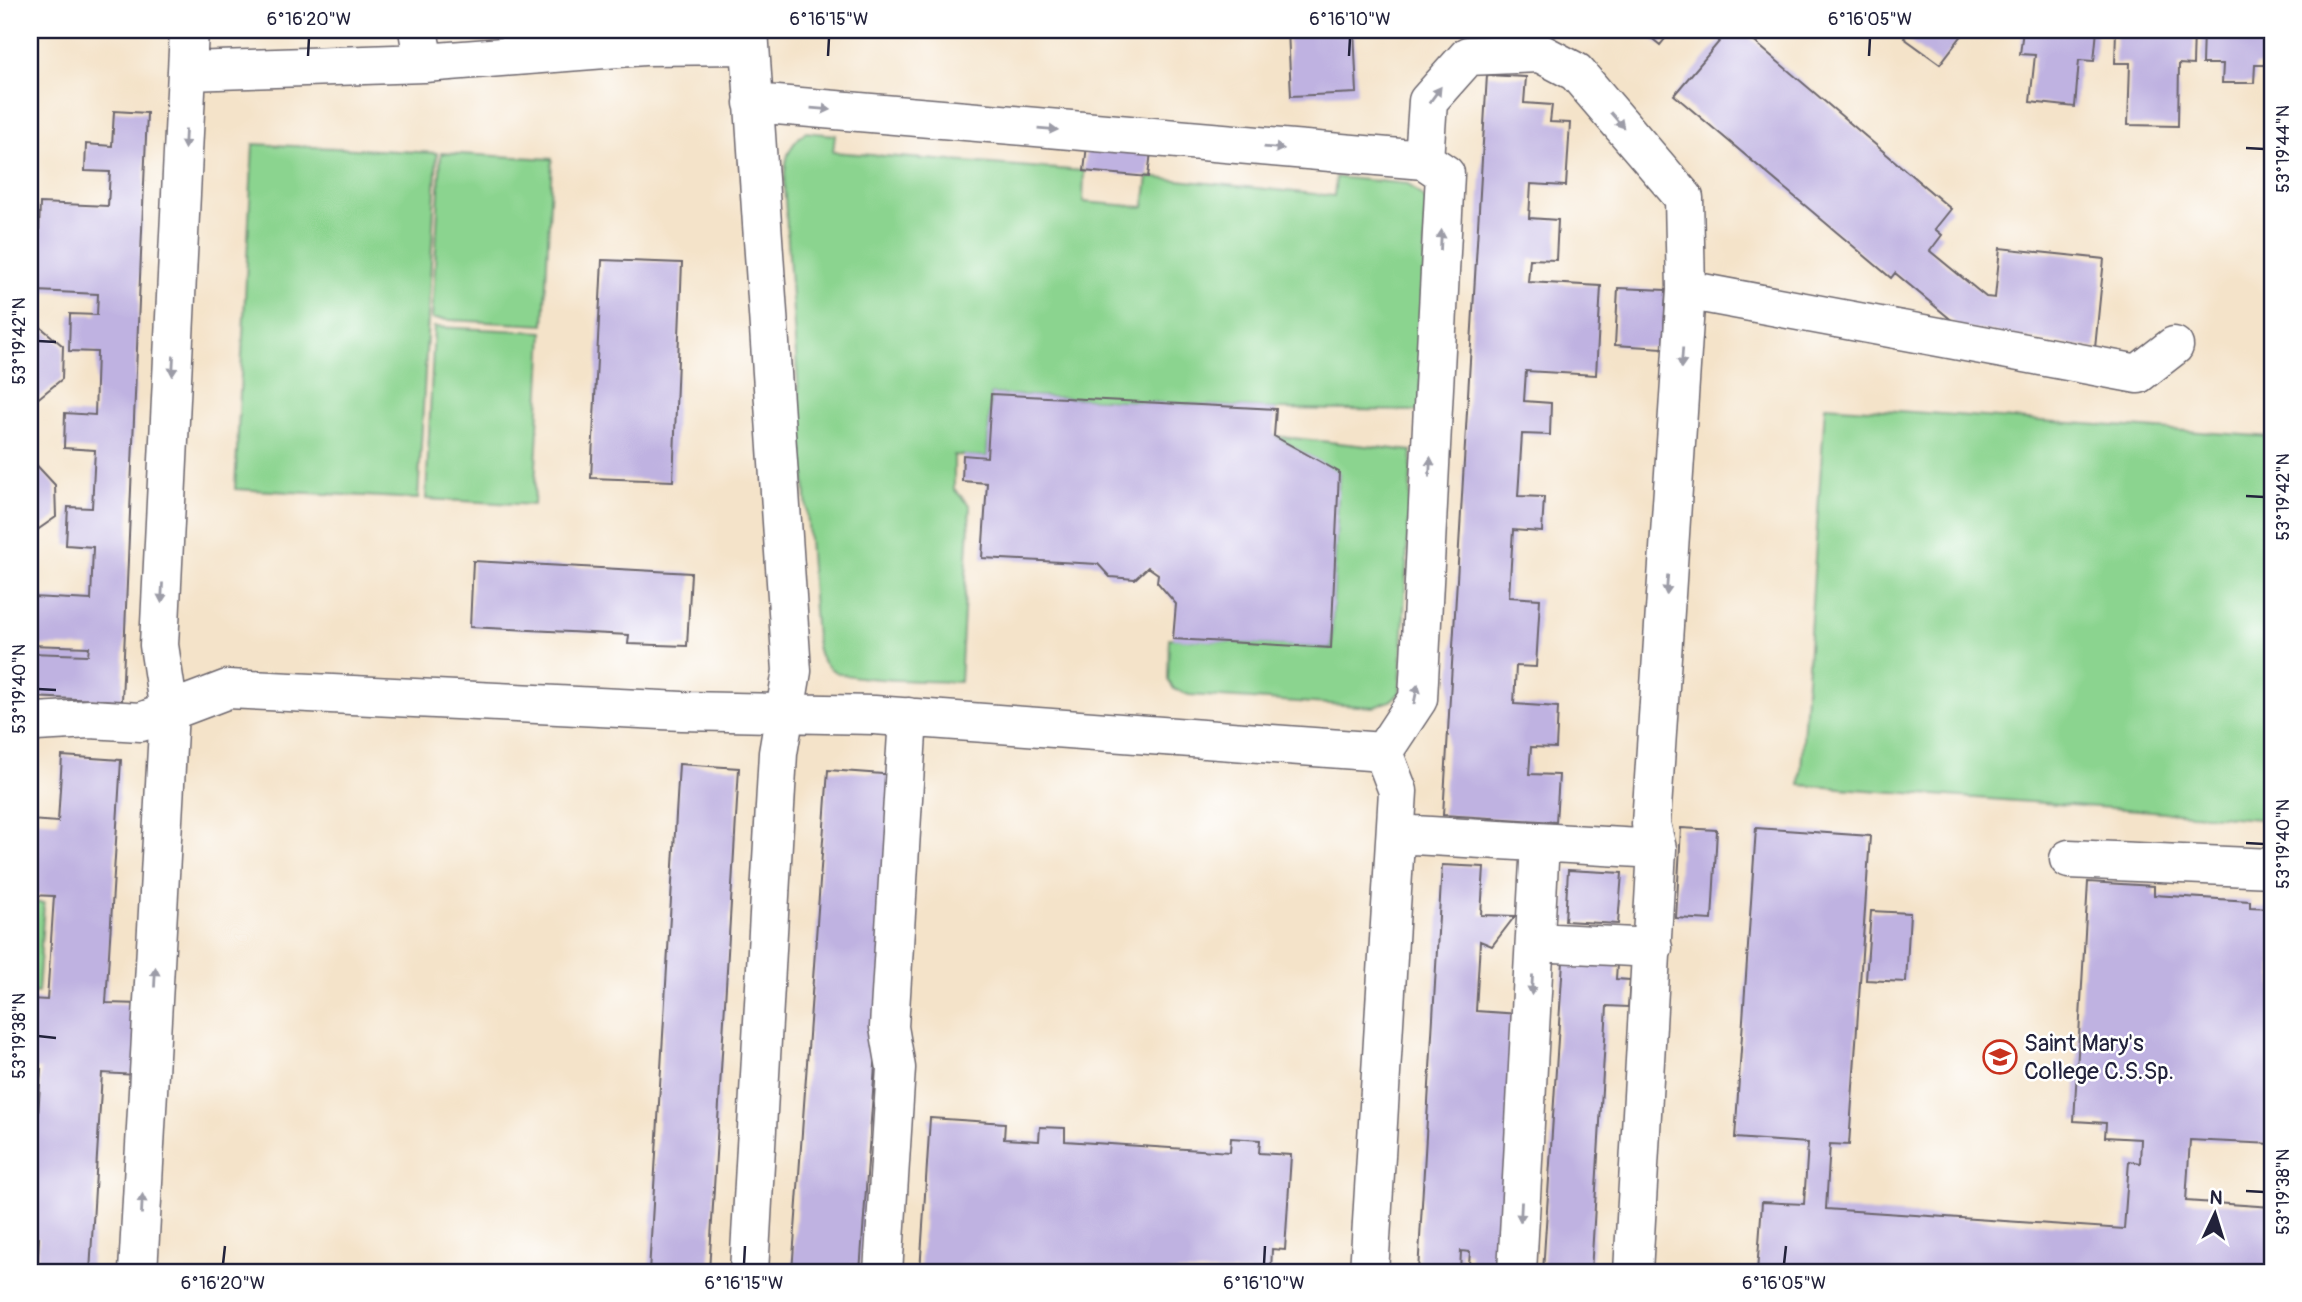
<svg xmlns="http://www.w3.org/2000/svg" width="2302" height="1302" font-family="Pangolin,sans-serif">
<style>
.green{fill:#8bd48f;stroke:#567b65;stroke-width:2}
.building{fill:#bfb2e1}
.lines{fill:none;stroke-linecap:round;stroke-linejoin:round}
.minor-casing{stroke:#6c666d;stroke-width:41}
.minor{stroke:#fff;stroke-width:38}
.oneway{fill:#9c9ca7}
.ticks{fill:none;stroke:#22223b;stroke-width:2.5}
.labels{text-anchor:middle;stroke-width:5;stroke-linejoin:round;paint-order:stroke}
.poi-label{font-size:24px;fill:#22223b;stroke:#fff;text-anchor:start}
.neatline{fill:none;stroke:#22223b;stroke-width:2.5}
.ticks-label{font-size:18px;text-anchor:middle;fill:#22223b}
</style>
<rect width="100%" height="100%" fill="#fff"/>
<filter id="ink" filterUnits="userSpaceOnUse"><feTurbulence type="fractalNoise" baseFrequency=".0143" numOctaves="2"/><feDisplacementMap in="SourceGraphic" scale="14" xChannelSelector="R" yChannelSelector="G"/><feConvolveMatrix kernelMatrix="1 2 1 2 8 2 1 2 1" color-interpolation-filters="sRGB"/></filter>
<filter id="wash" filterUnits="userSpaceOnUse"><feTurbulence type="fractalNoise" baseFrequency=".00686" numOctaves="4" result="noise"/><feDisplacementMap in="SourceGraphic" scale="28" xChannelSelector="R" yChannelSelector="G"/><feGaussianBlur stdDeviation="1.57" result="paint"/><feColorMatrix in="noise" values="0 0 0 0 0 0 0 0 0 0 0 0 0 0 0 0 0 1.4 0 .05"/><feComposite in="paint" operator="in"/></filter>
<g filter="url(#wash)">
<rect width="100%" height="100%" fill="#f4e3c9"/>
<path class="green" d="M805 132 835 135 833 152 1084 171 1083 202 1144 207 1148 177 1334 196 1336 177 1408 184 1426 200 1420 411 1276 409 991 394 987 457 954 455V489L970 506 960 682C938 681 848 681 834 671 821 663 818 654 816 639L784 185C786 159 785 150 805 132Z
M253 144 437 153 418 499 235 489Z
M441 153 552 159 544 325 432 319Z
M434 327 543 332 534 505 426 499Z
M1825 406 2272 437V820L1800 785Z
M1274 436 1412 451 1400 693 1390 701 1374 707 1189 695 1174 689 1168 680 1169 638 1331 648 1339 473Z
M30 902 44 903 38 993 30 992Z"/>
<g id="blocks">
<path class="building" d="M1288 30H1354L1357 93 1291 96Z
M1642 30H1672L1660 45Z
M1910 30H1966L1940 64 1904 38Z
M2023 30H2097L2094 61 2079 60 2075 107 2030 102 2035 55 2020 54Z
M2116 30H2194L2193 65 2179 64 2178 126 2128 125 2130 63H2115Z
M2203 30H2272V65H2255L2254 83H2222L2223 64H2202Z
M1728 31 1738 38 1743 32 1951 209 1935 229 1942 235 1930 251 1986 297 1995 298 2000 248 2104 259 2095 348 1960 327 1895 273 1891 278 1674 95Z
M1487 75 1526 77 1524 103 1552 105 1550 122 1570 123 1566 186 1531 184 1529 218 1558 220 1556 260 1530 259 1528 282 1601 286 1596 375 1526 371 1524 401 1551 403 1550 435 1522 434 1518 496 1544 497 1542 532 1513 530 1509 597 1540 599 1536 667 1516 666 1514 704 1558 707 1556 748 1531 747 1529 774 1559 775 1556 822 1443 815Z
M114 111 147 113 122 701 30 697V653L88 655 89 647 30 645 32 597 91 600 93 547 66 545 68 507 92 508 95 450 64 448 65 413 95 415 97 352 69 351 70 314 97 315 98 294 37 291 40 203 108 206 110 172 85 171 86 144 112 146Z
M1088 137 1152 143 1148 177 1084 171Z
M602 260 682 263 673 481 591 478Z
M1618 288 1666 290 1663 348 1615 345Z
M31 319 63 346 62 379 30 405Z
M991 394 1276 409 1274 436 1339 472 1331 648 1173 639 1176 604 1157 582 1158 574 1148 567 1135 579 1110 577 1098 564 982 558 987 483 962 481 963 455 987 457Z
M30 458 55 485 56 517 30 535Z
M473 561 691 573 687 646 628 644 629 635 470 627Z
M62 756 121 760 106 1003 141 1004 137 1075 102 1073 90 1272H37L39 1238H30V1162L35 1163 41 1069H30V999L47 1000 54 896 30 895V820L58 822Z
M679 764 739 768 709 1272H649Z
M828 770 896 775 860 1272H792Z
M1681 828 1717 830 1712 920 1676 918Z
M1756 828 1870 836 1849 1145 1830 1144 1826 1209 2124 1229 2129 1161 2140 1163 2141 1139 2105 1137 2106 1123 2074 1121 2088 882 2154 886V895L2250 901V907L2272 908V1144L2190 1140 2186 1201 2272 1207V1272H1757L1762 1202 1804 1204 1808 1143 1735 1138Z
M1442 865 1484 867 1481 915 1515 916 1492 946 1480 941 1476 1011 1519 1014 1505 1268 1469 1264 1470 1252 1461 1251 1460 1272H1418Z
M1568 870 1622 873 1618 924 1565 921Z
M1871 911 1910 913 1906 982 1866 980Z
M1563 961 1617 964 1616 979 1630 980 1628 1007 1607 1006 1591 1272H1543Z
M930 1118 1005 1123 1004 1139 1039 1141 1040 1127 1065 1128V1141L1230 1152 1231 1138 1260 1140 1259 1153 1291 1155 1285 1250 1272 1249 1271 1272H920Z"/>
</g>
</g>
<g filter="url(#ink)">
<use href="#blocks" fill-opacity="0" stroke="#6c666d" stroke-width="2"/>
<g class="lines">
<defs>
<path id="minor" d="M418 30 424 63
M188 71 424 63 644 46 749 45
M753 103 1424 160 1445 174 1418 699 1383 752
M1424 160 1428 101 1468 56 1540 53 1576 72 1684 198 1686 290 1651 824 1657 849 1633 1272
M1686 290 2138 374 2174 346
M30 725 36 722 90 719 141 722 228 689 682 711 874 715 1383 752
M1396 834 1657 849
M2069 859 2272 868
M1535 942 1653 948
M138 1272 169 712 159 645 189 30
M749 1272 778 753 792 671 749 30
M883 1272 896 1068 889 1027 908 717
M1369 1272 1398 791 1383 752
M1517 1272 1540 843"/>
</defs>
<use href="#minor" class="minor-casing"/>
<use href="#minor" class="minor"/>
</g>
<defs><path id="oneway-solid" d="M-6-.8H1V-3.2L6.5 0L1 3.2V.8H-6Z" transform="scale(1.75)"/></defs>
<g class="oneway">
<use href="#oneway-solid" transform="translate(1435 95) rotate(-54)"/>
<use href="#oneway-solid" transform="translate(821 109) rotate(5)"/>
<use href="#oneway-solid" transform="translate(1617 120) rotate(49)"/>
<use href="#oneway-solid" transform="translate(1048 129) rotate(5)"/>
<use href="#oneway-solid" transform="translate(185 139) rotate(93)"/>
<use href="#oneway-solid" transform="translate(1274 148) rotate(5)"/>
<use href="#oneway-solid" transform="translate(1441 240) rotate(-87)"/>
<use href="#oneway-solid" transform="translate(1682 358) rotate(94)"/>
<use href="#oneway-solid" transform="translate(173 366) rotate(93)"/>
<use href="#oneway-solid" transform="translate(1430 467) rotate(-87)"/>
<use href="#oneway-solid" transform="translate(1667 585) rotate(94)"/>
<use href="#oneway-solid" transform="translate(162 593) rotate(93)"/>
<use href="#oneway-solid" transform="translate(1416 694) rotate(-78)"/>
<use href="#oneway-solid" transform="translate(155 977) rotate(-87)"/>
<use href="#oneway-solid" transform="translate(1532 985) rotate(93)"/>
<use href="#oneway-solid" transform="translate(142 1204) rotate(-87)"/>
<use href="#oneway-solid" transform="translate(1521 1212) rotate(93)"/>
</g>
</g>
<path class="ticks" d="M308 56 309 38M828 56 829 38M1349 56 1350 38M1869 56 1870 38M2246 148 2264 149M38 341 56 342M2246 496 2264 497M38 689 56 690M2246 843 2264 844M38 1036 56 1038M2246 1191 2264 1192M223 1264 225 1246M744 1264 745 1246M1264 1264 1265 1246M1784 1264 1786 1246"/>
<defs>
<symbol id="school-ring" viewBox="-11 -11 22 22"><circle r="9.5" fill="#fff" stroke="#c8321e" stroke-width="1.5"/><path d="M0-5L7-2L0 1L-7-2ZM-4 1L0 2.5L4 1V4Q0 6-4 4Z" fill="#c8321e"/></symbol>
</defs>
<g fill-rule="evenodd">
<use href="#school-ring" x="1981" y="1038" width="38" height="38"/>
</g>
<g class="labels">
<g class="poi-label">
<text x="2024" y="1051">Saint Mary's<tspan x="2024" dy="28">College C.S.Sp.</tspan></text>
</g>
</g>
<rect width="2302" height="1302" fill="none" stroke="#fff" stroke-width="77"/>
<g transform="translate(2215 1214) rotate(4)" stroke="#ffffff" stroke-width="5" paint-order="stroke">
<path d="M0-5L12 26L0 18L-12 26Z" fill="#22223b"/>
<text y="-10" font-size="19" font-weight="bold" text-anchor="middle" fill="#22223b">N</text>
</g>
<rect x="38" y="38" width="2226" height="1226" class="neatline"/>
<g class="ticks-label">
<text x="309" y="25">6°16'20"W</text>
<text x="829" y="25">6°16'15"W</text>
<text x="1350" y="25">6°16'10"W</text>
<text x="1870" y="25">6°16'05"W</text>
<text transform="translate(2283 149) rotate(-90)" y="6">53°19'44"N</text>
<text transform="translate(19 341) rotate(-90)" y="6">53°19'42"N</text>
<text transform="translate(2283 497) rotate(-90)" y="6">53°19'42"N</text>
<text transform="translate(19 689) rotate(-90)" y="6">53°19'40"N</text>
<text transform="translate(2283 844) rotate(-90)" y="6">53°19'40"N</text>
<text transform="translate(19 1036) rotate(-90)" y="6">53°19'38"N</text>
<text transform="translate(2283 1192) rotate(-90)" y="6">53°19'38"N</text>
<text x="223" y="1289">6°16'20"W</text>
<text x="744" y="1289">6°16'15"W</text>
<text x="1264" y="1289">6°16'10"W</text>
<text x="1784" y="1289">6°16'05"W</text>
</g>
</svg>
